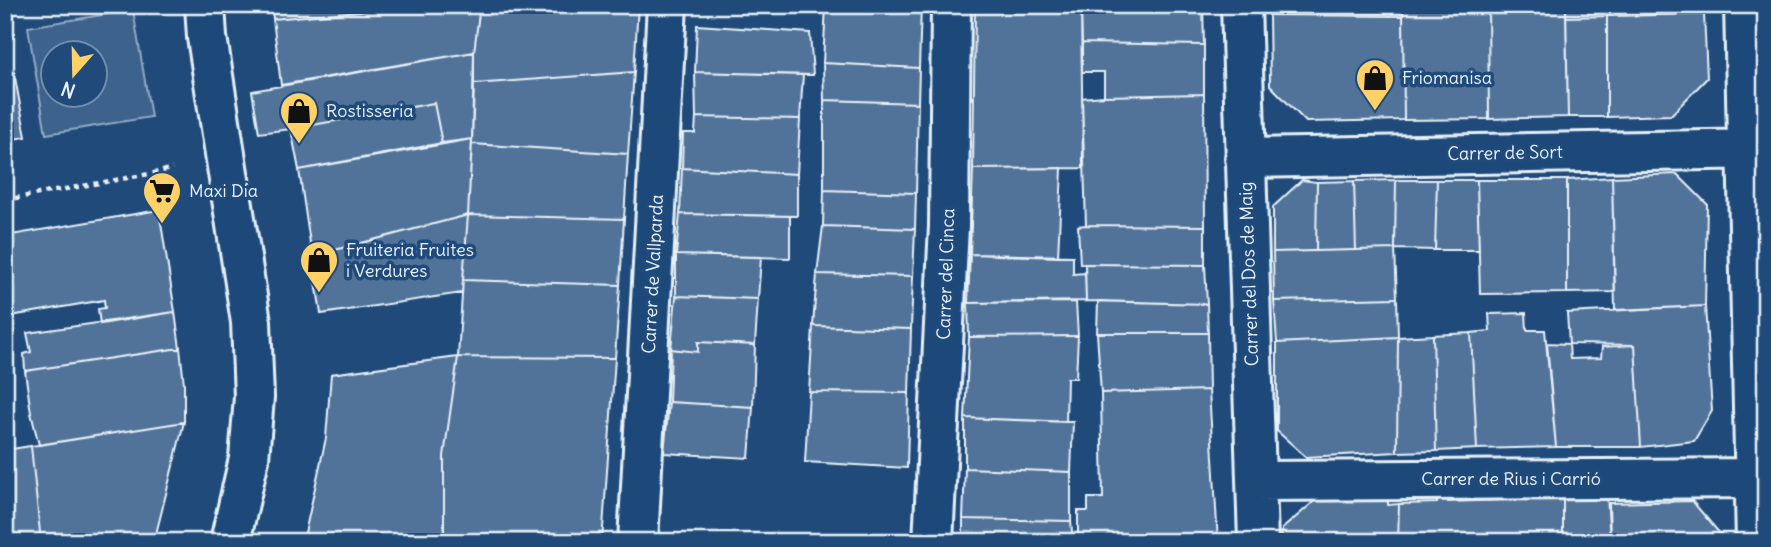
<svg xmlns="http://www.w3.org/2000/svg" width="1771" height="547" font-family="Delius,sans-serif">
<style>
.green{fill:#3c628c;stroke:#92aac2;stroke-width:2;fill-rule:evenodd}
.building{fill:#517399;stroke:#e8f1f8;stroke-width:2}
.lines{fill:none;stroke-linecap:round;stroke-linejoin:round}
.minor-casing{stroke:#e8f1f8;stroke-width:44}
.path{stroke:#e8f1f8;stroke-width:4.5;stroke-dasharray:5 5;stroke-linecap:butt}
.minor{stroke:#1f4a7a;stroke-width:38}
.labels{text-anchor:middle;stroke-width:7;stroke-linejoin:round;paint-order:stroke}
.poi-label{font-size:18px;fill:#e8f1f8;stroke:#1f4a7a;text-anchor:start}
.street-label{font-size:18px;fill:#e8f1f8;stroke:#1f4a7a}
</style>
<rect width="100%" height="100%" fill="#1f4a7a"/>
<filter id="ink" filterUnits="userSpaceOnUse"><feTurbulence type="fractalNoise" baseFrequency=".0143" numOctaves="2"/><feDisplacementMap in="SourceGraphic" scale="14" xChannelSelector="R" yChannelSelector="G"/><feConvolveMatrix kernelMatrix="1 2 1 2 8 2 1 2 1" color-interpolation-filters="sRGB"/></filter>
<g filter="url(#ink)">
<path class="green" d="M133 10 151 117 46 134 28 27ZM52 52H94V94H52Z"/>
<path class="building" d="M272 5H425L273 19Z
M425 5H480L474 52 281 85 273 19Z
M480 5H638L634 72 474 84V52Z
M826 5H921L919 68 823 63Z
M1029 5H1081L1083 168 973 169 975 7Z
M1081 5H1203L1204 45 1082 43Z
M1269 5H1403V16L1269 15Z
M1403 5H1488L1489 119 1404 120Z
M1488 5H1566L1568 117 1489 119Z
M1566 5H1703L1704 14 1566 17Z
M1704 14 1707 78 1671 115 1607 117V16Z
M1269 15 1403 16 1404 120 1306 122 1270 85Z
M1607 16V117H1568L1566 17Z
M697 25 810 33 813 75 695 72Z
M1082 43 1204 45V94L1104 96V72H1082Z
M10 51 26 137 6 140 5 52Z
M474 52 472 139 442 143 434 103 291 129 259 133 252 91Z
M823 63 919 68 918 103 824 100Z
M634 72 628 154 472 144 474 84Z
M695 72 803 75 800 119 696 117Z
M1204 94 1205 226 1086 225 1082 98 1104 96Z
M824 100 918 103 916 193 824 190Z
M434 103 442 143 299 170 291 129Z
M696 117 800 119 797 174 682 168 683 133H695Z
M472 139 468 215 312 256 299 170Z
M472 144 628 154 624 219 468 215Z
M682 168 797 174V216L680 214Z
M1062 168 1058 257 970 254 973 169Z
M1677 174 1707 204 1705 306 1615 310 1612 177Z
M1612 177 1615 292 1567 293V180Z
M1302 180 1317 182 1316 251 1273 252V207Z
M1396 180 1395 249 1356 250 1354 181Z
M1396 180H1437L1435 250 1395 249Z
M1437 180H1477L1479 250H1435Z
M1477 180H1567V293L1480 294Z
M1354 181 1356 250 1316 251 1317 182Z
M824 190 916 193 915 229 823 226Z
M159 210 175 312 100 324 98 309 105 308 104 300 5 317V236Z
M680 214 790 216V258L676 255Z
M468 215 624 219 620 285 463 280Z
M468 215 462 293 321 314 312 256Z
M1086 225 1205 226V265L1080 264 1078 226Z
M823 226 915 229 913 276 817 274Z
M1395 249 1397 298 1274 301 1273 252Z
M970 254 1073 256V274L1085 273 1086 301 968 303Z
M676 255 761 257 758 299 676 296Z
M1085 264 1205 265 1207 304 1086 301Z
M817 274 913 276 911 329 813 326Z
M463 280 620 285 615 358 458 357Z
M676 296 758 299 755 345 698 342V352L671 349Z
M1397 298 1398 337 1277 343 1274 301Z
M1098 301 1207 304 1208 333H1097Z
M1076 302 1078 336 969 337 968 303Z
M1705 306 1712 411 1694 441 1641 447 1635 345 1569 344 1567 313Z
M175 312 180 348 25 371 24 354 31 352 27 333Z
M1526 313 1527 330H1545L1556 447 1477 449 1471 333 1490 331 1489 314Z
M813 326 911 329 909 393 809 392Z
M1097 333H1208L1209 390 1101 393Z
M1471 333 1477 449 1436 451 1433 335Z
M1433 335 1436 451 1397 452 1398 337Z
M1078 336 1076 378H1067L1066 422 965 418 969 337Z
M1398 337 1397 452 1306 457 1277 431V343Z
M698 342 755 345 753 407 669 402 671 349 698 352Z
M1547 343 1569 344 1570 359 1601 358 1602 347 1635 345 1641 447H1556Z
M180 348 184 384V422L39 445 31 413 25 371Z
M458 357 615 358 602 542H444V456Z
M458 357 444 456V542H303L326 438 331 374Z
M1209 390 1218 542H1078V511H1088V498H1103L1101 393Z
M809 392 909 393 907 468 805 462Z
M669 402 753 407 749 458 664 453Z
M965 418 1073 422 1071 472 965 468Z
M184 422 154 542H41L31 446Z
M31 446 41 542H5V450Z
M965 468 1071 472V521L963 519Z
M1446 493 1448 502 1563 498V542H1398L1399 504 1437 503 1436 494Z
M1607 495 1610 542H1563V498Z
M1388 496V505L1399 504 1398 542H1282V529L1317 499Z
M1692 501 1727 542H1610L1609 503Z
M963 519 1071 521 1073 542H963Z"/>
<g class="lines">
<defs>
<path id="minor" d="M205 5 207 37 251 322 254 397 249 459 230 542
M1241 5 1258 542
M1744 5 1756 542
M1245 158 1766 149
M1257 481 1766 478
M638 542 667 5
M933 542 949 226 951 5"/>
</defs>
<use href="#minor" class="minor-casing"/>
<path class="path" d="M5 200 160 172 172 168"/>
<use href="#minor" class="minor"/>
</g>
</g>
<defs>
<symbol id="shop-pin" viewBox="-11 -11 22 30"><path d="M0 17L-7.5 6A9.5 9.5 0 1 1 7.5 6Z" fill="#ffd166" stroke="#1f4a7a"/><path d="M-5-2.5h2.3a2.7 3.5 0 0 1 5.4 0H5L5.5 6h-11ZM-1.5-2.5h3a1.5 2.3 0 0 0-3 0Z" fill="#111"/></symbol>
<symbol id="supermarket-pin" viewBox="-11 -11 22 30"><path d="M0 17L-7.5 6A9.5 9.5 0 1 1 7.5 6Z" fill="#ffd166" stroke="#1f4a7a"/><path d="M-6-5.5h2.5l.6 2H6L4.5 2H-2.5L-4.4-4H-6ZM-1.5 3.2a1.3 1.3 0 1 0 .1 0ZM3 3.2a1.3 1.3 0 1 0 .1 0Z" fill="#111"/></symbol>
</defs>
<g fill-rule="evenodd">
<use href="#shop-pin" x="1353" y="56" width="44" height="60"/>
<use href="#shop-pin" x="277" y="89" width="44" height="60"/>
<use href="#supermarket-pin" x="140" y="169" width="44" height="60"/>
<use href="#shop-pin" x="297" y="238" width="44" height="60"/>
</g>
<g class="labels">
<g class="poi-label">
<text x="1402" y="84">Friomanisa</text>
<text x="326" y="117">Rostisseria</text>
<text x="189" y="197">Maxi Dia</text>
<text x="346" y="256">Fruiteria Fruites<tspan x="346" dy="21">i Verdures</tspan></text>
</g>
<g class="street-label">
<text transform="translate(1505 153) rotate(-1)" y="6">Carrer de Sort</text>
<text transform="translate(653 274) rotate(-87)" y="6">Carrer de Vallparda</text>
<text transform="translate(946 274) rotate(-88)" y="6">Carrer del Cinca</text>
<text transform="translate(1249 274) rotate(-92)" y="6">Carrer del Dos de Maig</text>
<text x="1511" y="485">Carrer de Rius i Carrió</text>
</g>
</g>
<rect width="1771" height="547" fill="none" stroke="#1f4a7a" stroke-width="28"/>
<rect x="14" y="14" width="1743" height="519" fill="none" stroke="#e8f1f8" stroke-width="2.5" filter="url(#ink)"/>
<g transform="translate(74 74) rotate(200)"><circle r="33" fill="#1f4a7a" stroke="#6f8dac" stroke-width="2"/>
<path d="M0-5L12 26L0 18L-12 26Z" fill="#ffd166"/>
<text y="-10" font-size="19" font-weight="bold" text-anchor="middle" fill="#e8f1f8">N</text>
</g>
</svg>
